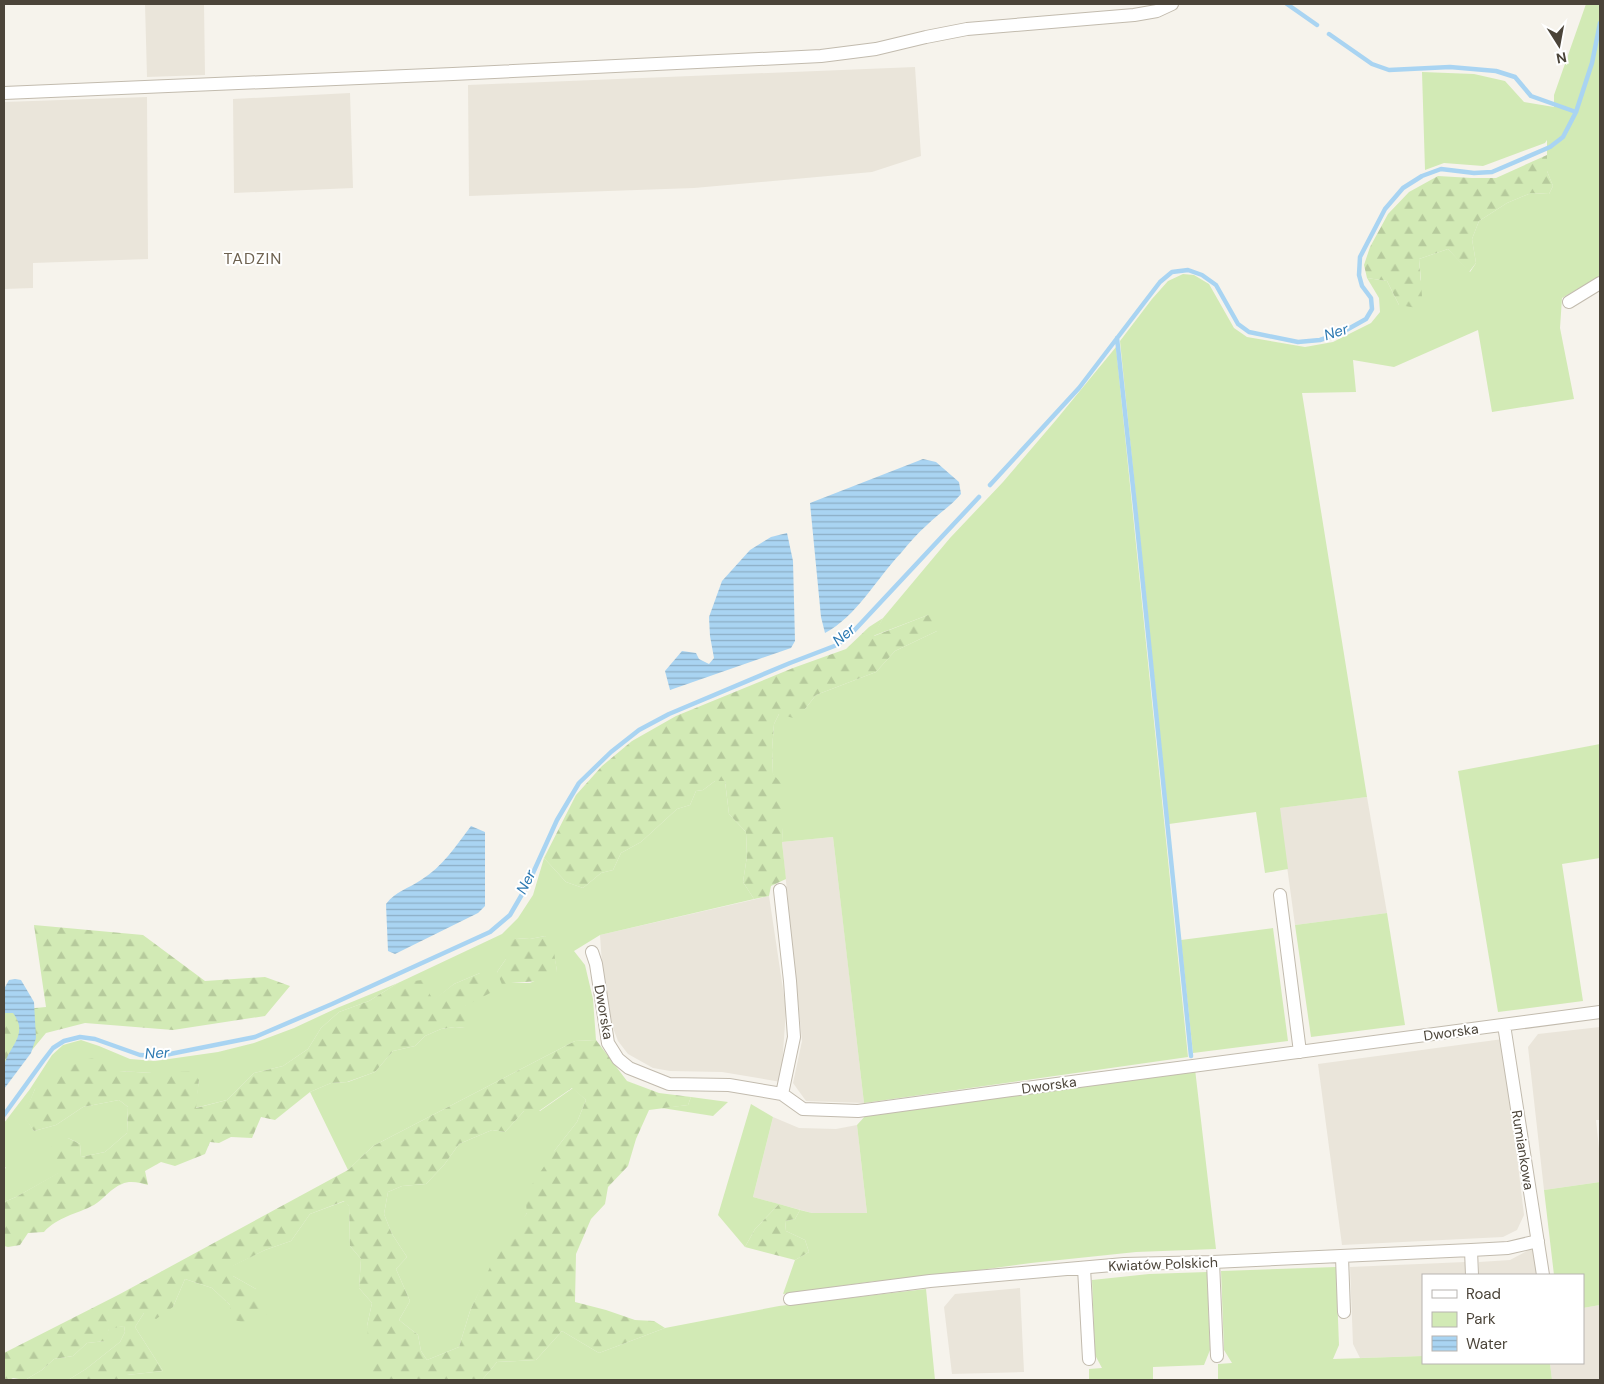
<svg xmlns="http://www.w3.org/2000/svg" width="1604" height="1384" font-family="'DM Sans',sans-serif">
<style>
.residential{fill:#eae5da}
.green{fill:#d2eab5;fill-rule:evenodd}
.forest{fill:url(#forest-firs);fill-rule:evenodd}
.water{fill:url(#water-rules)}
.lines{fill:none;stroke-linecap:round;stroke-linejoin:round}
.stream{stroke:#a9d4f2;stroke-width:4.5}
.street-casing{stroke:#c2bbae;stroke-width:14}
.street{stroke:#fff;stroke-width:12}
.labels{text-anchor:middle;stroke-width:4;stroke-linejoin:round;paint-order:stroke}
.street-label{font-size:14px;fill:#4b4439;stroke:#fff}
.water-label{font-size:15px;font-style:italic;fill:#2e7ab2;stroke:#fff}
.quarter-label{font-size:16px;letter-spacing:1px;fill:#6e6250;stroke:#fff}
</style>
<defs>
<pattern id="forest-firs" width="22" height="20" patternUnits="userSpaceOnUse" patternTransform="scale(1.25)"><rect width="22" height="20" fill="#d2eab5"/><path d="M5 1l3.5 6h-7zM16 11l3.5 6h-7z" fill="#b6ca9c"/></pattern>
<pattern id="water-rules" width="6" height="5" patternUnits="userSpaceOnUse" patternTransform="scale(1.25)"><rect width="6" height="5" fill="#a9d4f2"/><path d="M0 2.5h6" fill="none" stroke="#8caec5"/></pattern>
</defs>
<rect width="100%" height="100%" fill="#f6f3ec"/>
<path class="residential" d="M145 4H204L205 75 147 77Z
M915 67 921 156 872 172 694 188 469 196 468 85Z
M350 93 353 188 234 193 233 99Z
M147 97 148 259 33 263V288L4 289V102Z
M1367 797 1387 913 1295 925 1279 808Z
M833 837 845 939 864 1103 806 1101 793 1083 802 1041 782 842Z
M769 896 786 1009 781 1082 722 1072 670 1071 653 1068 628 1054 618 1041 613 1028 602 964 600 935Z
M1600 1027V1120H1596L1600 1158V1182L1544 1190 1528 1047 1538 1034Z
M1503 1039 1524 1215 1517 1230 1503 1237 1342 1245 1318 1064Z
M773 1117 799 1128 836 1129 857 1125 867 1213H812L753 1197Z
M1536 1246 1539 1275H1479V1262L1510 1260Z
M1465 1262V1275H1423V1356L1360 1358 1353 1344 1350 1267Z
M1020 1288 1024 1372 952 1374 944 1307 955 1294Z
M1600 1305V1380H1552L1550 1363H1583V1308Z"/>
<path class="green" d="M1586 4H1600V276L1562 298 1560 328 1574 399 1492 412 1478 330 1394 367 1353 360 1356 392 1302 393 1367 797 1280 808 1288 869 1265 873 1256 812 1169 824 1120 341 1152 299 1168 281 1183 274 1194 275 1209 284 1234 328 1247 337 1305 347 1333 342 1371 323 1380 312 1379 298 1367 278 1387 281 1399 305 1421 280 1419 259 1448 249 1470 272 1476 263 1472 239 1479 221 1507 203 1531 193 1549 194 1553 186 1547 171V140L1545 143 1483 166 1444 163 1425 170 1422 72 1474 74 1505 81 1524 102 1554 107V95Z
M1116 347 1188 1057 864 1103 833 837 782 842 783 822 773 774 772 750 774 724 779 714 805 709 816 695 876 672 895 651 937 631 928 615 873 636 883 618 950 538 1003 482 1056 420Z
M1600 744V858L1562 864 1583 1001 1498 1012 1458 771Z
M715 781H725L729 814 746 832 747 856 743 882 754 899 600 935 574 951 585 965 593 999 596 1040 575 1041 373 1146 348 1170 310 1092 331 1083 348 1082 375 1072 393 1051 415 1046 425 1036 441 1029 455 1027 465 1028V1006L480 973 454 984 433 1001 398 983 369 1001 339 1012 321 1028 308 1049 283 1066 254 1073 227 1100 195 1108 199 1080 152 1073 119 1071 35 1089 24 1116 34 1131 56 1125 83 1107 119 1100 128 1107 127 1133 105 1152 81 1157 80 1144 68 1138 58 1163 59 1173 16 1197 4 1202V1169L6 1168 4 1166V1123L30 1089 52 1055 63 1045 81 1040 99 1046 130 1059 155 1061 218 1052 254 1043 294 1028 337 1008 398 983 502 934 518 918 533 895 544 858 566 882 583 888 601 873 613 870 621 853 641 842 677 809 690 805 696 791 703 790ZM545 936 555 960 557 971 530 983H511L497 972 506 959 516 938 530 939Z
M1387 913 1405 1025 1311 1037 1295 925Z
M1273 928 1288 1041 1193 1053 1181 940Z
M1195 1069 1216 1249 1136 1252 1031 1263 885 1283 876 1281 783 1294 795 1260 809 1252 805 1240 786 1231 785 1221 795 1219 800 1210 812 1213H867L857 1125 866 1115Z
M573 1088 586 1100 577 1122 555 1150 527 1213 483 1284 470 1311 459 1347 427 1360 421 1351 418 1335 399 1320 410 1301 396 1269 407 1257 392 1234 384 1214 388 1192 402 1186 426 1184 444 1165 459 1144 492 1130 505 1132 524 1111H540Z
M691 1097 728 1102 713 1116 662 1108 688 1105Z
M751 1104 773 1117 753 1197 779 1204 755 1229 745 1247 718 1215Z
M1600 1182V1305L1583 1308V1275H1554L1544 1190Z
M345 1201 349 1206 350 1246 361 1259 359 1288 372 1303 367 1326 388 1380H127V1375L163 1371 135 1327 144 1313 173 1307 185 1279 212 1288 230 1305 256 1289 233 1276 232 1266 265 1250 291 1241 310 1214Z
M1336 1267 1339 1345 1333 1359 1423 1356V1363H1550L1552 1380H1218V1364L1232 1363 1224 1350 1221 1271Z
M1207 1272 1210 1350 1204 1365 1153 1367V1380H1089V1369L1102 1368 1095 1355 1092 1280 1149 1274Z
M926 1289 935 1380H482L497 1362 536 1360 562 1331 599 1353 665 1328 779 1306Z
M124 1326 125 1332 120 1342 86 1369 68 1380H25L42 1370 54 1359 73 1356 87 1343 105 1341 109 1328Z"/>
<path class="forest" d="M1547 155V171L1553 186 1549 194 1531 193 1507 203 1479 221 1472 239 1476 263 1469 272 1448 249 1419 259 1423 309 1399 305 1387 281 1367 278 1364 265 1370 247 1388 214 1409 192 1438 176 1472 178H1496Z
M928 615H939L937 631 895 651 876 672 816 695 805 709 793 718 779 714 774 724 772 750 773 774 782 784 785 799 782 842 786 879 771 886 769 896 754 899 743 882 747 856 746 832 729 814 725 781H715L703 790 696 791 690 805 677 809 641 842 621 853 613 870 601 873 583 888 566 882 544 858 576 795 602 766 632 741 676 716 793 668 846 649 869 627 883 618 874 636Z
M34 925 143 935 205 981 265 977 290 986 265 1016 173 1030 85 1023 46 1033 4 1084V1011L46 1007Z
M545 936 553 946 557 971 553 980 511 983 503 987 497 972 506 959 504 946 516 938 530 939Z
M480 973 487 976 494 991 465 1006V1028L455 1027 441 1029 425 1036 415 1046 393 1051 375 1072 347 1082 331 1083 310 1092 275 1120 261 1117 252 1138 231 1137 219 1143 210 1142 205 1154 175 1166 161 1162 145 1171 148 1185C141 1183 130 1180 122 1184 111 1188 104 1199 94 1205 77 1214 57 1217 44 1232L28 1233 20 1245 8 1247 4 1246V1202L16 1197 58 1173V1163L48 1154 54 1142 68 1138 80 1144 81 1157 105 1152 127 1133 128 1107 119 1100 83 1107 56 1125 34 1131 23 1116 35 1089 60 1070 88 1059 107 1057 119 1071 152 1073 192 1071 199 1080 196 1108 227 1100 254 1073 283 1066 308 1049 321 1028 339 1012 369 1001 398 983 422 980 433 1000 454 984Z
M596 1040 627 1081 659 1093 691 1097 688 1105 649 1110 636 1139 628 1166 608 1187 605 1204 591 1219 576 1254 575 1302 606 1310 635 1320 654 1321 665 1328 599 1353 562 1331 536 1360 497 1362 482 1380H388L371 1371 367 1326 372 1303 359 1288 361 1259 350 1246 349 1206 344 1201 310 1214 291 1241 265 1250 233 1266V1276L256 1289 267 1314 253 1326 232 1319 230 1305 212 1288 185 1279 173 1307 156 1319 144 1313 135 1327 163 1371 127 1375V1380H68L86 1369 120 1342 125 1332 124 1326 109 1329 106 1341 87 1343 73 1356 54 1359 42 1370 25 1380 13 1378 9 1380H4V1353L120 1294 348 1170 373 1146 575 1041ZM572 1088 586 1100 577 1122 555 1150 525 1195 527 1213 496 1254 470 1311 459 1347 427 1360 421 1351 418 1335 399 1320 410 1301 396 1269 407 1257 392 1234 384 1214 388 1192 402 1186 426 1184 444 1165 459 1144 492 1130 505 1132 524 1111H539Z
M779 1204 800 1210 795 1219 785 1221 786 1231 805 1240 809 1252 795 1260 745 1247 755 1229Z"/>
<path class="water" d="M923 459 936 462 959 482 961 494C951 506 938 514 927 525 918 533 909 543 901 553 877 578 856 617 825 633L821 617 810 503Z
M787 533 793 561 795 641 791 648 670 690 665 671 682 651 696 653 699 659 709 664 714 658 710 636 709 617 722 581 750 550 771 537Z
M471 826 485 832V906L478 913 395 954 388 951 386 904C396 891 408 889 421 880 442 867 456 846 471 826Z
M15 979 21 980 34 1002 36 1038 31 1053 4 1089C4 1082 2 1072 4 1065 10 1045 29 1034 13 1013H4V989L9 980Z"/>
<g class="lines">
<path class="stream" d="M1287 4 1317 25
M1329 34 1372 64 1389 70 1450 67 1496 71 1515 77 1531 96 1576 112
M1117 338 1135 506 1191 1056
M990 485 1079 388 1160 282 1172 272 1188 270 1202 275 1216 285 1238 324 1249 332 1298 342 1320 340 1341 333 1366 319 1372 309 1371 298 1362 286 1359 275 1360 257 1385 209 1403 188 1422 176 1441 169 1474 173 1492 172 1550 147 1563 137 1576 112 1592 63 1600 23
M4 1115 43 1061 53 1048 64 1041 80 1037 95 1039 140 1055 160 1056 255 1037 332 1004 490 932 510 915 528 884 557 820 579 783 611 752 639 730 669 714 790 663 837 645 850 635 979 497"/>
<defs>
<path id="street" d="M4 93 453 74 821 56 876 49 926 37 967 29 1134 15 1157 11 1172 4
M1569 302 1600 283
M780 890 790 981 794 1037 782 1094
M1280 895 1300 1052
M592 952 596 964 608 1043 618 1059 629 1068 669 1084 729 1085 782 1094 803 1109 858 1111 1011 1090 1600 1012
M1504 1025 1543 1275
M1471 1250 1472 1275
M1342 1257 1344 1312
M1213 1262 1217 1356
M1084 1268 1089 1359
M790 1299 930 1281 1124 1264 1213 1262 1471 1250 1508 1248 1538 1241"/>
</defs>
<use href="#street" class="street-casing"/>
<use href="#street" class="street"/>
</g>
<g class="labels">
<g class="street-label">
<text transform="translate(604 1012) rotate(80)" y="5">Dworska</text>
<text transform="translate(1451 1032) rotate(-8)" y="5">Dworska</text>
<text transform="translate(1049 1085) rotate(-8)" y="5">Dworska</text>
<text transform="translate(1523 1150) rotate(81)" y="5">Rumiankowa</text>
<text transform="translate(1163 1264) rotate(-2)" y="5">Kwiatów Polskich</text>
</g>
<g class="water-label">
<text transform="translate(1336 332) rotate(-18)" y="5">Ner</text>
<text transform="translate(844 635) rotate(-41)" y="5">Ner</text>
<text transform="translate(526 882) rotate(-64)" y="5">Ner</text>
<text transform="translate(157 1053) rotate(-3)" y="5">Ner</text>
</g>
<g class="quarter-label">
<text x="253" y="264">TADZIN</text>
</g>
</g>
<rect width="1604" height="1384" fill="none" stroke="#4b4439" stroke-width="10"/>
<rect x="1422" y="1274" width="162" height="90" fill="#ffffff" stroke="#b7b4b0"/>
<rect x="1432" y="1290" width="25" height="8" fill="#ffffff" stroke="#b7b4b0"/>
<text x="1466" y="1299" font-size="15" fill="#4b4439">Road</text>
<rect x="1432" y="1312" width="25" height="15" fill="#d2eab5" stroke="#b7b4b0"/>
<text x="1466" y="1324" font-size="15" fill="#4b4439">Park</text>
<rect x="1432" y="1336" width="25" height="15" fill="url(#water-rules)" stroke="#b7b4b0"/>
<text x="1466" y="1349" font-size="15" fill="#4b4439">Water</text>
<g transform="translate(1559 45) rotate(169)" stroke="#ffffff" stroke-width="4" paint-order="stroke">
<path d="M0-4L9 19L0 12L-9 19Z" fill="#4b4439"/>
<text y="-8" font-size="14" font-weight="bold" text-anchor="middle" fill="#4b4439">N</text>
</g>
</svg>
